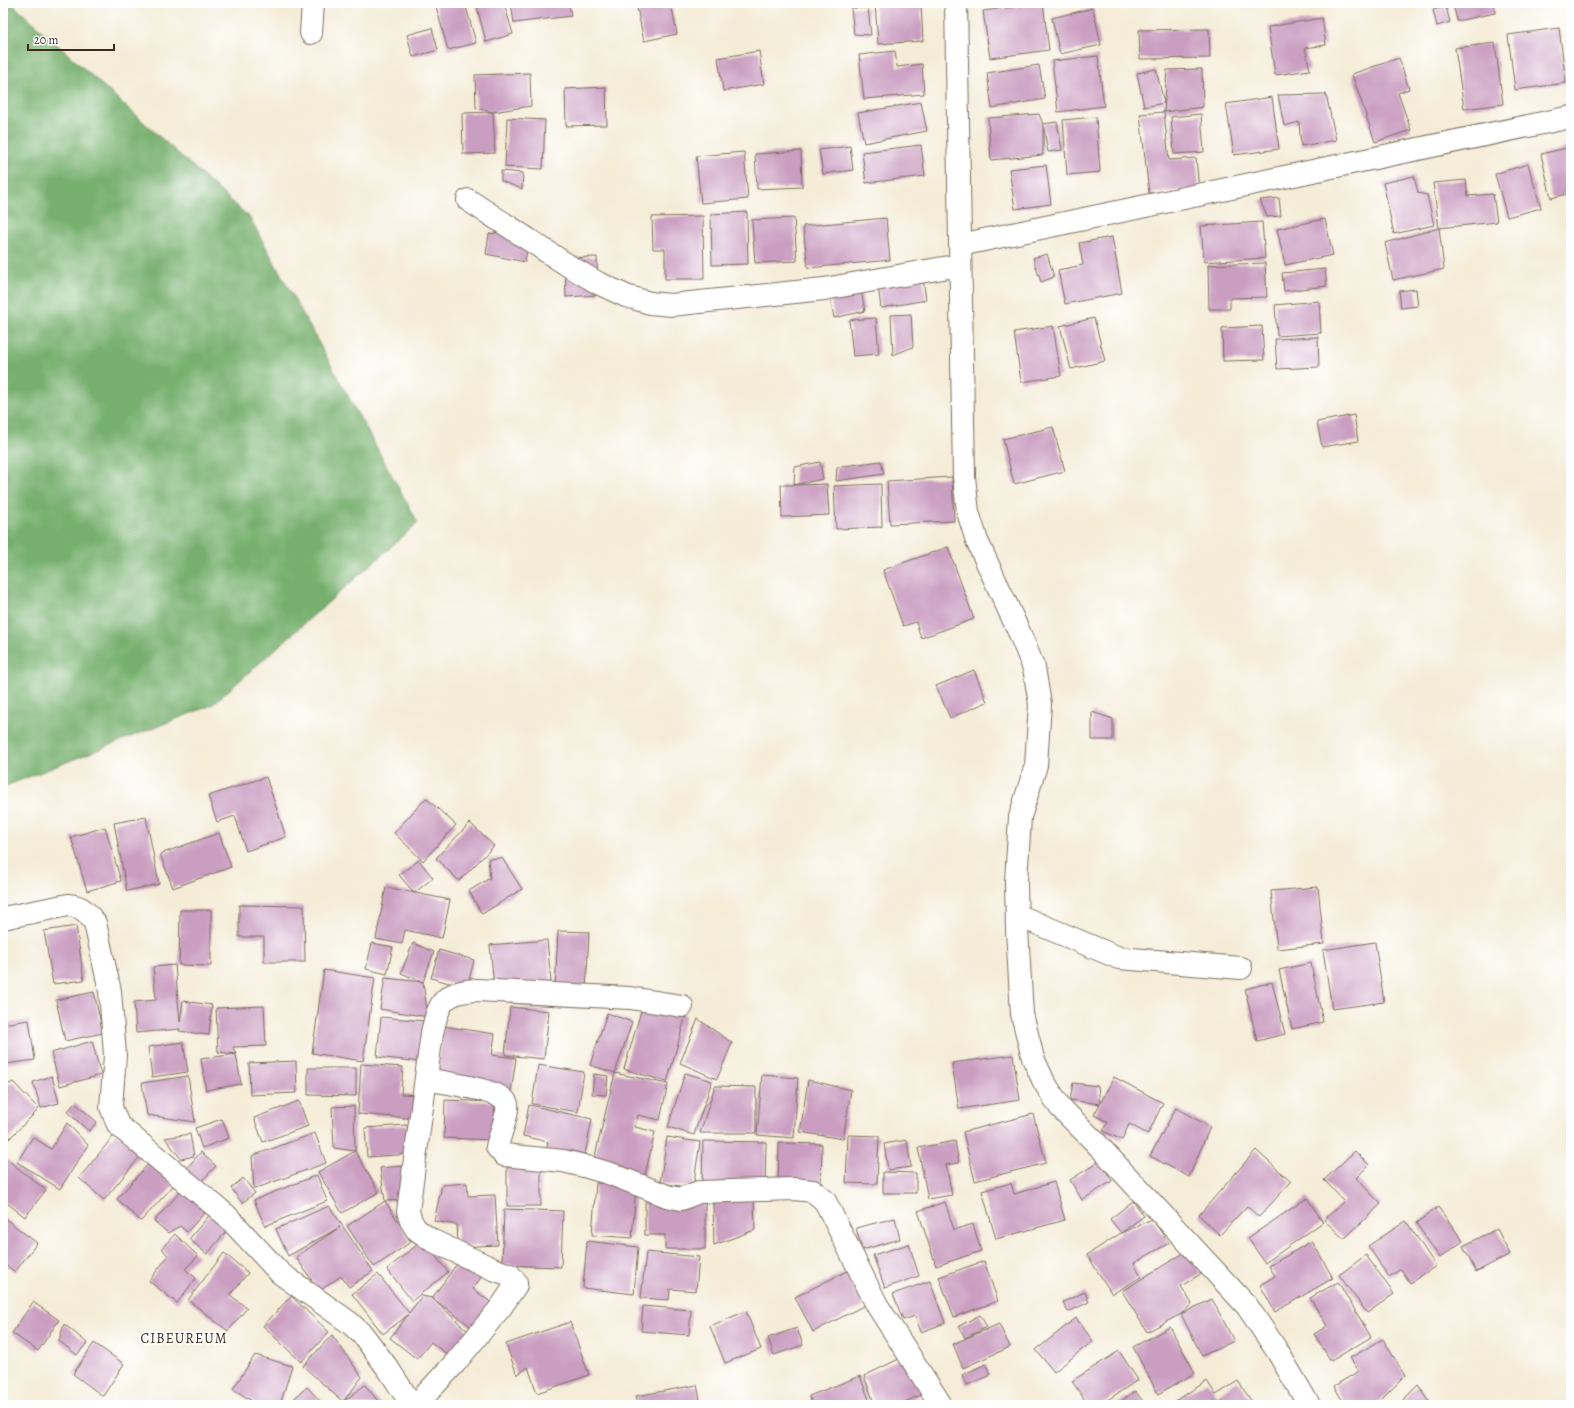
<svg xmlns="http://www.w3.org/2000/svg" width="1574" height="1408" font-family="Alegreya,serif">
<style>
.forest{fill:#77b06e;stroke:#596d46}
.building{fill:#ca9ec1}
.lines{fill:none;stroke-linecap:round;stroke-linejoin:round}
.street-casing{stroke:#7c6e5f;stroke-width:24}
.street{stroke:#fff;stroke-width:22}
.labels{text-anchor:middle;stroke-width:3;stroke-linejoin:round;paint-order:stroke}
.quarter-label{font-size:14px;letter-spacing:1px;fill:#3b2a1e;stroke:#fff}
</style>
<rect width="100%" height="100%" fill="#fff"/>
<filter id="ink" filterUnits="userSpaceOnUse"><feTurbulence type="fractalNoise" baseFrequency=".025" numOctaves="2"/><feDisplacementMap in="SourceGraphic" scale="8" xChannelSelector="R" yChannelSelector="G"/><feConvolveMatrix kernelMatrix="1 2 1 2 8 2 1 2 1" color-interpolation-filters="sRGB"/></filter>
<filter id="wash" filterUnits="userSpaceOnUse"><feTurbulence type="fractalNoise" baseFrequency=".012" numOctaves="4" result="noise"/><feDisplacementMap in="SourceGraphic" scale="16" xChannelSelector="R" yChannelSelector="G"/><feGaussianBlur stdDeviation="0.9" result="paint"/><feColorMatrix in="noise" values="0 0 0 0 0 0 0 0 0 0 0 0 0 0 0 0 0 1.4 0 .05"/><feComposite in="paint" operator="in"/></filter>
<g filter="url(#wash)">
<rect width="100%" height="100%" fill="#f4ecd7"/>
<path class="forest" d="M3 3H11L250 218 418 523 212 705 3 787Z"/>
<g id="blocks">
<path class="building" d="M435 3H465L476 43 448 50Z
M476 3H504L513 34 486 42Z
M511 3H569L571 16 514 23Z
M636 3H671L677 34 644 41Z
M875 3H921L923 41 878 44Z
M1043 3 1049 50 990 58 983 11Z
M1285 3H1338V5H1285Z
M1453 3H1493L1495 13 1457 21Z
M1446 7 1450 22 1437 26 1433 10Z
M851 8H868L871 35 854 34Z
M1093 8 1101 45 1060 54 1052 18Z
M1322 18 1326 45 1305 48 1310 70 1275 75 1268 27Z
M432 28 438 50 413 57 407 35Z
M1559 28 1566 83 1515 90 1508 35Z
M1209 29 1210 58 1140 59 1139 30Z
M1495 43 1503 104 1464 109 1455 48Z
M759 51 764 84 723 91 718 58Z
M895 51 897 67 922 64 924 94 864 99 859 55Z
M1098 56 1104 106 1058 112 1052 61Z
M1399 58 1409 89 1398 93 1411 130 1375 142 1352 74Z
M1039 65 1045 99 992 108 987 73Z
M1156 69 1164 103 1144 107 1137 73Z
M1202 69 1203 107 1164 112 1167 70Z
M530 73 531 106 493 112 476 108 475 75Z
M606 87 607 125 566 126 565 89Z
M1326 94 1336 140 1301 146 1299 122 1284 126 1278 95Z
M1272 97 1279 149 1234 155 1226 104Z
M921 102 927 131 864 143 858 113Z
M493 112 495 153 463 154 462 113Z
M1164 112 1169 160 1196 158 1199 189 1149 193 1140 114Z
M1039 114 1043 124V155L991 160 988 118Z
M1201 114 1204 152 1174 154 1171 117Z
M1096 117 1100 172 1067 175 1063 120Z
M507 118 545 120 543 169 505 167Z
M1057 122 1062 150 1048 152 1043 124Z
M921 145 925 176 866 183 862 152Z
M850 146 853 170 823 174 819 150Z
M1571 147V193L1551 198 1541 154Z
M801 151 802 187 757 189 755 154Z
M744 152 748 199 701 203 696 156Z
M1528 164 1541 208 1507 217 1495 174Z
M1046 165 1051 204 1015 209 1009 169Z
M501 171 523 173 522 189 501 181Z
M1414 176 1418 193 1427 195 1434 225 1394 234 1383 183Z
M1466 180 1468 196 1493 194 1497 222 1439 228 1433 183Z
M1279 198 1281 216 1267 217 1260 200Z
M747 212 748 264 712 265 711 214Z
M703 216 704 279H665V249H653L652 217Z
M794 218 797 261 755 263 752 220Z
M886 218 890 260 808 268 803 226Z
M1325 219 1333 255 1285 265 1277 229Z
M1262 222 1265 258 1204 262 1201 226Z
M531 227 525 262 486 254 489 234Z
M1439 228 1444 269 1393 280 1385 243Z
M1112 237 1122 293 1065 304 1058 270 1083 265 1079 243Z
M1047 254 1054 277 1041 282 1033 258Z
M597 257 598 295 566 297 565 258Z
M1265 263 1267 297 1230 298V309H1209L1208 265Z
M1325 269 1327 286 1284 291 1282 273Z
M923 279 926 300 881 308 878 286Z
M1416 289 1418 306 1401 308 1399 291Z
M861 290 865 311 834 318 830 296Z
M1319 301 1321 333 1277 336 1275 305Z
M911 314 913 347 893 355 891 315Z
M876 318 879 354 853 356 849 320Z
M1094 318 1105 361 1071 369 1060 326Z
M1053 326 1061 376 1021 382 1014 332Z
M1262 326 1264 360 1223 361 1222 328Z
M1318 337 1319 367 1277 369 1275 339Z
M1354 415 1358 441 1322 447 1317 422Z
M1053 427 1065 471 1014 484 1003 439Z
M881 461 884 474 836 481 837 467Z
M820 462 823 479 794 485 827 484 829 515 782 517 781 485H794L795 467Z
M952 477 954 521 890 524 887 481Z
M881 484 882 527 836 529 834 486Z
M948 547 974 619 921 638 916 622 903 626 883 570Z
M974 670 987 702 950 718 936 686Z
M1092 712 1113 719V740H1092Z
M266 777 286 837 246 851 235 816 217 822 208 796Z
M426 798 456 825 423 861 394 833Z
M146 817 159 884 127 891 114 823Z
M470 823 494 846 459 881 436 858Z
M105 827 121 881 87 891 71 837Z
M219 833 231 867 173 888 160 854Z
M502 858 522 889 482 914 469 891 490 878 488 859Z
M419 860 433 878 414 893 399 875Z
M386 887 450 900 442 938 405 930 402 944 376 939Z
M1318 887 1324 944 1277 949 1271 891Z
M239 905 304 906 305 962H264V937H239Z
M180 910H211V966L179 965Z
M76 926 84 980 53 984 44 931Z
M558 931 589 932 586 992 555 990Z
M547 940 551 982 494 987 490 945Z
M1375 942 1384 1002 1332 1009 1323 950Z
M372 943 393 947 387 974 366 969Z
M413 943 434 952 423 982 401 973Z
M439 950 474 960 467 988 431 978Z
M1311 963 1323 1022 1292 1029 1279 970Z
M175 965 180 1022 183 1001 212 1005 209 1035 179 1031 180 1029 136 1033 134 1002 156 1000 153 967Z
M324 970 375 978 363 1061 312 1053Z
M385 978 423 982 428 1017 380 1009Z
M1272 982 1285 1034 1257 1041 1245 989Z
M94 992 103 1033 65 1041 56 1000Z
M644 1001 686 1015 667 1082 624 1069Z
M264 1006 266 1046 233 1047 236 1054 218 1052 216 1008Z
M510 1007 549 1011 544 1059 505 1055Z
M607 1013 632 1022 615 1073 590 1065Z
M381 1017 425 1021 421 1062 377 1057Z
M698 1019 732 1043 717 1079 680 1063Z
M29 1020 35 1060 5 1064 3 1052V1024Z
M443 1026 495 1034 492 1055 516 1058 511 1093 436 1077Z
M92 1041 101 1075 60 1086 51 1053Z
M183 1042 188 1072 152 1077 148 1047Z
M236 1054 241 1084 206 1090 201 1059Z
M1013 1055 1020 1100 959 1109 952 1063Z
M296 1061 297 1093 250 1095 249 1063Z
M361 1064 403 1067 401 1094 421 1095 420 1119 358 1114Z
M538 1065 584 1072 578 1112 532 1104Z
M308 1068H356V1096L308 1095Z
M615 1073 668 1084 660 1120 638 1115 635 1127 655 1132 644 1179 593 1164Z
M685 1073 712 1081 694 1135 668 1127Z
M594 1074 608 1076 606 1095 592 1094Z
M762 1075 798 1078 794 1138 757 1135Z
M52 1076 59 1103 41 1108 33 1082Z
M188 1076 195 1122 147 1115 142 1083Z
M1114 1077 1163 1103 1148 1134 1129 1124 1122 1140 1103 1131 1108 1122 1094 1115Z
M808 1080 851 1090 843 1139 800 1132Z
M13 1082 39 1109 5 1143 3 1140V1087Z
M1073 1083 1098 1086 1100 1104 1070 1100Z
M715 1086 756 1087V1133H700Z
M445 1100 495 1102 493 1140 444 1138Z
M299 1101 308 1126 263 1142 254 1118Z
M75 1103 97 1122 89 1131 67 1112Z
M529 1105 592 1119 585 1154 567 1150 569 1162 545 1157 548 1142 523 1136Z
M354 1106 355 1151 334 1148 332 1107Z
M1176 1108 1210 1127 1189 1177 1150 1156Z
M1033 1114 1046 1163 975 1181 963 1132Z
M222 1119 229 1138 202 1148 195 1128Z
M67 1123 88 1145 60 1189 17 1162 33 1137 51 1149Z
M407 1125 410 1154 367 1157 365 1128Z
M116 1133 142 1154 104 1200 79 1178Z
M315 1133 326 1163 254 1189 252 1156Z
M190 1134 194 1156 181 1159 165 1138Z
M848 1135 879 1136 877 1184 846 1183Z
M667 1137 700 1142 693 1188 660 1183Z
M907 1140 911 1167 888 1170 884 1144Z
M703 1141 766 1142 765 1187 702 1186Z
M955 1141 959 1163 946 1165 952 1195 928 1199 918 1148Z
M779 1143 822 1144 821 1188 778 1187Z
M1256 1150 1291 1182 1259 1217 1247 1206 1220 1235 1199 1215Z
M355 1151 379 1192 342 1213 318 1172Z
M1355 1151 1369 1165 1356 1178 1381 1204 1344 1239 1324 1220 1344 1201 1324 1180Z
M201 1152 216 1166 200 1183 185 1170Z
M5 1158 46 1190 25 1217 3 1200V1161Z
M1100 1161 1112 1181 1082 1200 1070 1180Z
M149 1163 174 1185 141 1221 117 1199Z
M402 1166 407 1200 385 1201 380 1168Z
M507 1167H541V1206H507Z
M883 1172 916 1173V1193H883Z
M317 1175 327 1201 265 1226 254 1200Z
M243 1178 255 1193 242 1203 231 1188Z
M1054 1182 1065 1220 996 1239 982 1191 1011 1183 1014 1194Z
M467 1183 468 1196 495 1195 498 1245 458 1247 457 1225 434 1221 442 1185Z
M596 1183 636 1185 632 1238 592 1235Z
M183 1189 207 1210 187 1232 180 1226 168 1233 154 1221Z
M1307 1198 1323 1222 1265 1263 1248 1238Z
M713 1200H754L755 1230 714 1245Z
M385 1201 411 1242 374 1267 347 1226Z
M1133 1201 1144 1216 1121 1233 1110 1219Z
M645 1202H705V1249H665V1235H645Z
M945 1202 954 1230 973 1224 981 1251 936 1266 918 1211Z
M329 1206 373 1271 349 1287 341 1276 319 1291 296 1257 340 1227 288 1256 276 1229Z
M1438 1207 1463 1241 1440 1258 1416 1223Z
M504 1209 563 1211 561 1267 502 1265Z
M213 1211 230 1227 207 1254 189 1239Z
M3 1217 37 1243 15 1272 3 1263Z
M895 1218 900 1239 862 1250 856 1228Z
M1152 1219 1169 1243 1134 1263 1141 1277 1112 1294 1087 1255 1121 1233Z
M1406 1221 1436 1266 1410 1283 1401 1269 1389 1277 1368 1246Z
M1497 1229 1510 1254 1476 1272 1463 1246Z
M175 1234 198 1256 185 1269 196 1278 177 1303 149 1281 168 1256 162 1248Z
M423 1240 448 1272 412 1301 387 1269Z
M587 1241 638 1247 634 1294 583 1288Z
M1312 1241 1333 1278 1275 1312 1260 1285 1275 1276 1269 1266Z
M909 1244 919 1276 885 1288 873 1255Z
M1187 1251 1201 1274 1181 1286 1192 1304 1181 1314 1147 1332 1122 1291Z
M646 1252 699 1257 696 1291 670 1289 669 1300 641 1298Z
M224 1253 248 1273 230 1295 247 1308 228 1331 188 1300Z
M1366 1255 1394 1294 1367 1313 1339 1275Z
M462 1257 484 1273 473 1289 496 1306 477 1331 432 1298Z
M984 1261 998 1301 954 1317 939 1277Z
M851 1269 869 1303 813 1332 795 1297Z
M378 1274 409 1313 422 1296 432 1298 471 1334 452 1358 431 1342 417 1359 390 1338 408 1315 383 1334 352 1294Z
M930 1281 945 1323 921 1332 915 1316 903 1320 893 1294Z
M1338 1282 1371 1337 1331 1361 1314 1334 1327 1326 1310 1298Z
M1085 1292 1089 1302 1068 1312 1063 1302Z
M291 1296 329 1332 301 1362 263 1326Z
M1212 1299 1234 1341 1202 1356 1181 1314Z
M33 1302 59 1320 38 1351 12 1333Z
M643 1306 691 1310 689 1335 641 1331Z
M746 1311 761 1349 725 1363 710 1326Z
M980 1315 987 1327 965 1338 959 1326Z
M1076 1318 1093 1341 1054 1372 1036 1350Z
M570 1322 589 1375 537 1393 528 1367 517 1375 506 1344Z
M64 1324 87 1343 77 1355 59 1341Z
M999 1324 1010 1347 963 1368 953 1344Z
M1170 1327 1195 1373 1158 1394 1133 1347Z
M797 1328 803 1345 774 1355 768 1338Z
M332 1335 362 1377 343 1402 303 1366Z
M1383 1339 1405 1376 1376 1405H1345L1334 1386 1359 1371 1350 1358Z
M94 1343 124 1364 103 1396 73 1374Z
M1119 1351 1138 1380 1100 1405H1088L1072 1381Z
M255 1355 292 1366 280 1405H258L233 1389Z
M905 1356 925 1393 898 1405H875L864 1376Z
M986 1364 990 1375 967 1385 962 1375Z
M860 1376 871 1405H813L809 1396Z
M1207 1381 1216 1395 1238 1381 1254 1405H1173L1172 1403Z
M365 1385 381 1405H345L343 1402Z
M697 1385 701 1405H638L636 1396Z
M1418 1385 1432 1405H1398Z
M307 1387 324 1405H287Z
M1135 1391 1146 1405H1116Z"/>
</g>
</g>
<g filter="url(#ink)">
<use href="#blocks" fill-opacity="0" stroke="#7c6e5f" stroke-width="1"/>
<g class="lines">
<defs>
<path id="street" d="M956 3 964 477 968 512 977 541 1020 634 1034 668 1040 704 1036 765 1020 817 1016 881 1017 930 1022 1014 1033 1058 1044 1082 1060 1107 1096 1143 1247 1306 1276 1349 1309 1405
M311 33 313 3
M468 200 569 266 598 283 626 296 650 303 671 305 824 289 960 265
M960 245 1571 117
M1017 915 1119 958 1241 968
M3 918 68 905C82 906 87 912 95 923L110 991 115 1055 111 1107 118 1125 226 1215 280 1273 350 1323 363 1335 389 1370 412 1405
M426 1079C441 1082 504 1090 507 1104 509 1112 499 1137 497 1147L504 1155 563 1161 584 1166 611 1174 667 1196 681 1199 699 1192 794 1189 813 1191 825 1201 877 1305 941 1405
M416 1405 455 1363 501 1307 516 1285V1282L510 1275 493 1269 431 1240 416 1229 411 1221 408 1211 432 1033C439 1002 443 992 477 990L630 998 682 1006"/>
</defs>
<use href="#street" class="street-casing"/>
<use href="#street" class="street"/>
</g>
</g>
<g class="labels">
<g class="quarter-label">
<text x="184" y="1343">CIBEUREUM</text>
</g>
</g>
<rect width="1574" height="1408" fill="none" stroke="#fff" stroke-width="16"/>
<path d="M28 44v6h86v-6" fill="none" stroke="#3b2a1e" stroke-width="2"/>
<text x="34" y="44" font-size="12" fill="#3b2a1e" stroke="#ffffff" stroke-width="3" paint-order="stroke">20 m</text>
</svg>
